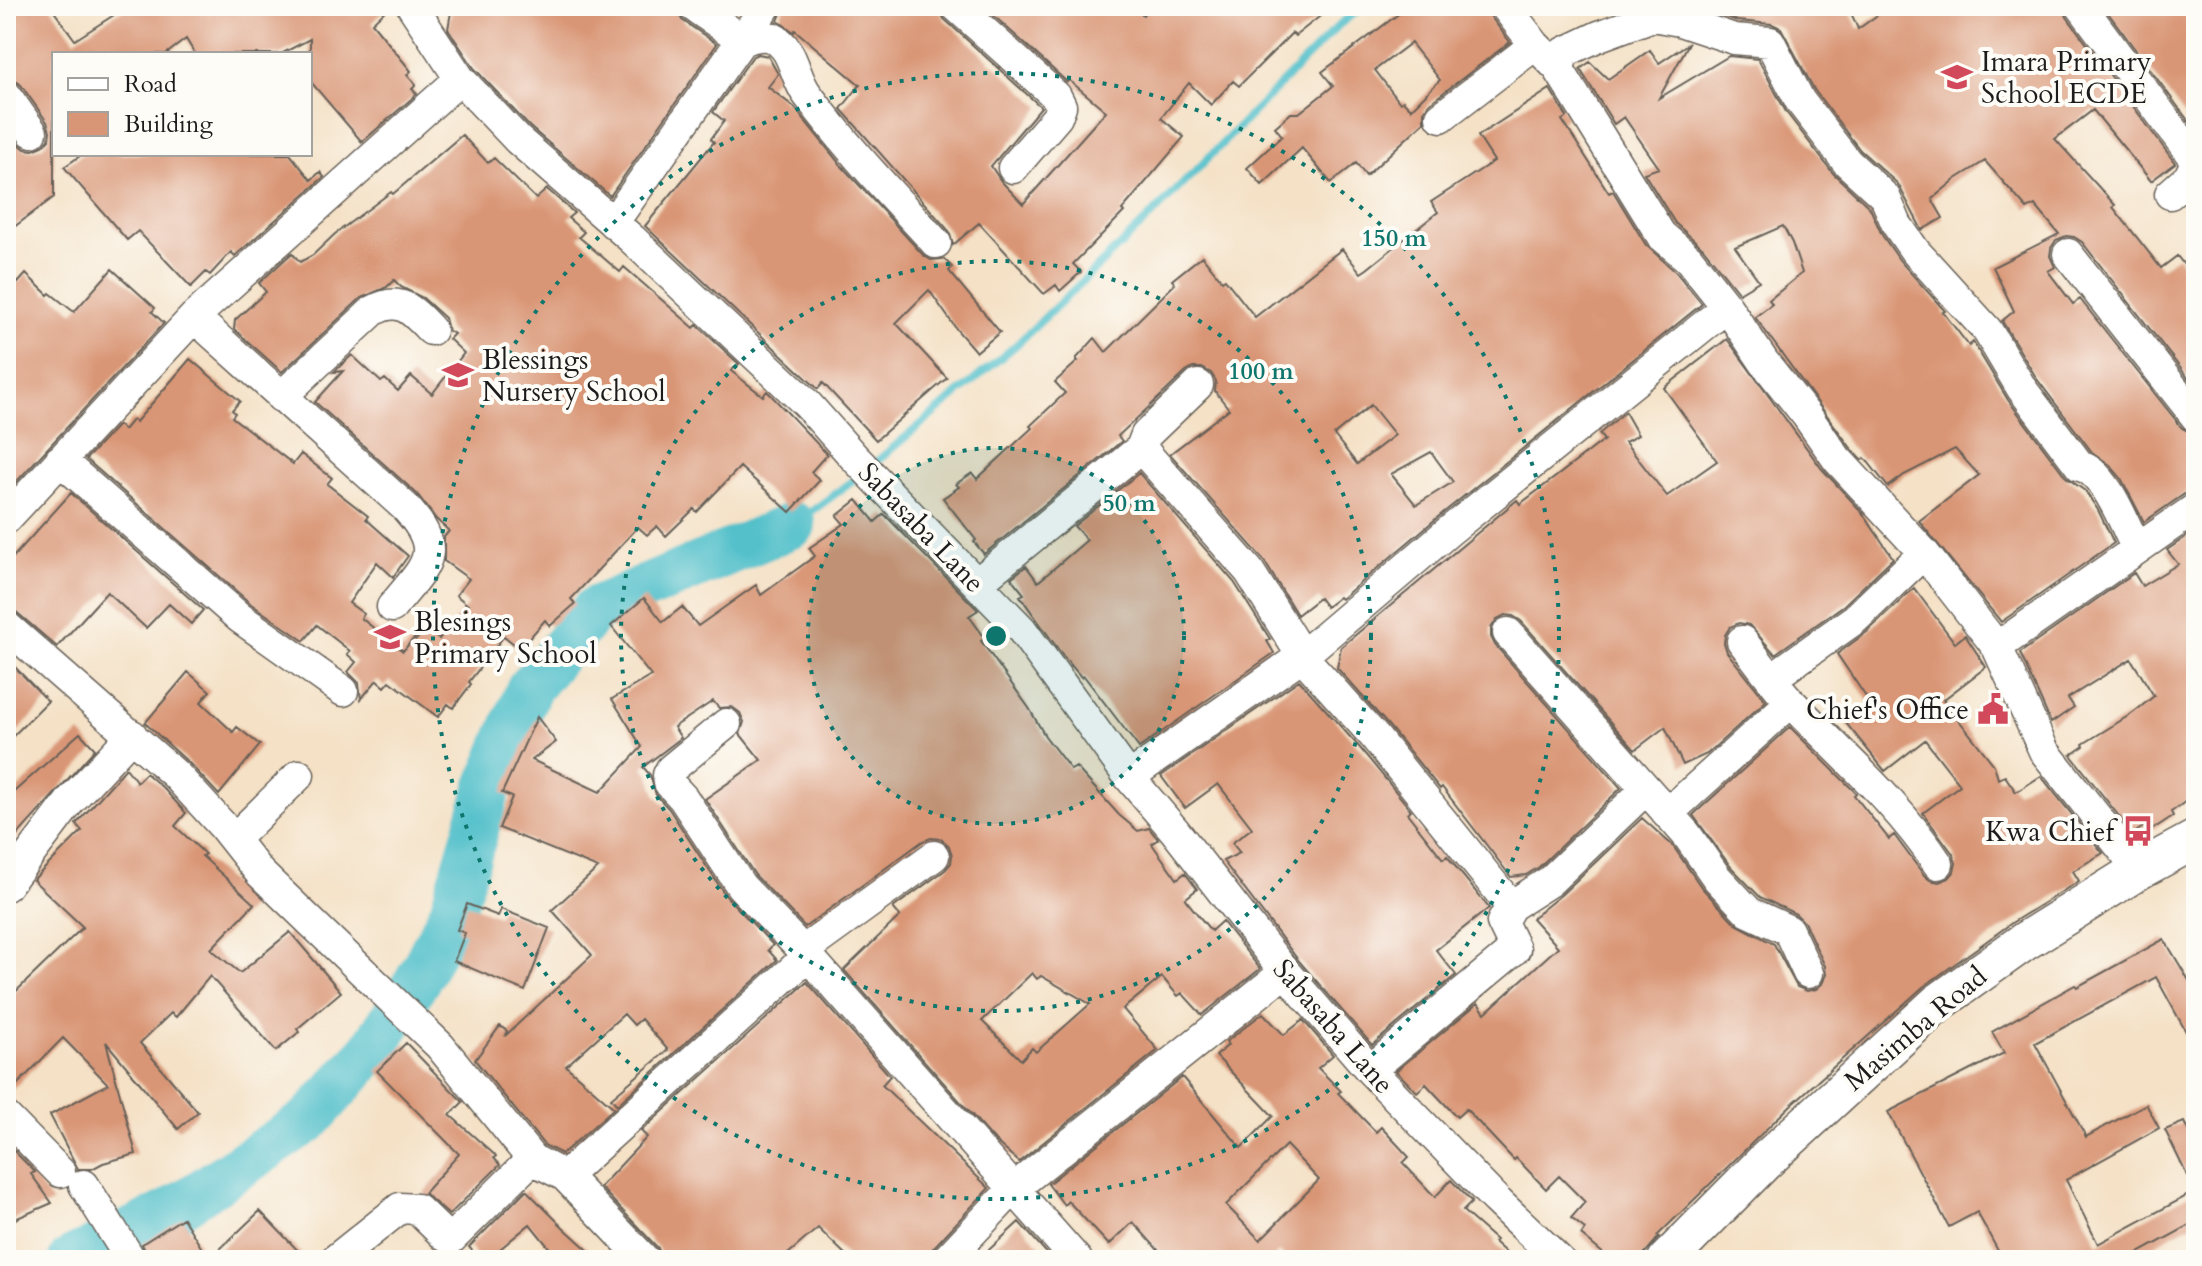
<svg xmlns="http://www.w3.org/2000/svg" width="2202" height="1266" font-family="Cardo,serif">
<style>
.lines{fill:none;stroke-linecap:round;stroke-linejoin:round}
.stream{stroke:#52c0ca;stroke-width:8}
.river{stroke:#52c0ca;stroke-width:46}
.building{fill:#d99676;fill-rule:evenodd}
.minor-casing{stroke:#686158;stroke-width:33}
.tertiary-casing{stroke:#686158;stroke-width:41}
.minor{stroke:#fff;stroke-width:30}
.tertiary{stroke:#fff;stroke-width:38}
.ring{fill:none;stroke:#0f766e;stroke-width:4;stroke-dasharray:4 8}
.labels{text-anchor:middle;stroke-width:8;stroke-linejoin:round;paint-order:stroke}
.poi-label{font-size:28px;fill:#1c1c1c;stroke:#fdfcf7;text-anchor:start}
.street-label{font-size:28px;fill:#1c1c1c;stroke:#fdfcf7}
.centre{fill:#0f766e;stroke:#fdfcf7;stroke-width:4}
.ring-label{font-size:24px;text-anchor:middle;font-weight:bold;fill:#0f766e;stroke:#fdfcf7;stroke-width:8;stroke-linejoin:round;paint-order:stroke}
</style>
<rect width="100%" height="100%" fill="#fdfcf7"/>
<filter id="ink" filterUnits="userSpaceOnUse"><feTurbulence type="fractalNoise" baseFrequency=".0125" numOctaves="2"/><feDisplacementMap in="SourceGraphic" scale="16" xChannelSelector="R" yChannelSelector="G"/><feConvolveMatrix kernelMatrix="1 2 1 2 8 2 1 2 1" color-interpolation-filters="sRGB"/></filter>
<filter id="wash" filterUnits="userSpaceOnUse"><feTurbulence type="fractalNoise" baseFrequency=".006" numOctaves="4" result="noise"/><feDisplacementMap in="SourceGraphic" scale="32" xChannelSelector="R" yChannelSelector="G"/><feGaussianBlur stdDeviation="1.8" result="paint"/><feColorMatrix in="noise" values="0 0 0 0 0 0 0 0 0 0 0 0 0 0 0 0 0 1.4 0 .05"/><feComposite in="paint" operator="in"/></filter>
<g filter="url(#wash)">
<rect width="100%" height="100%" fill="#f4e1c6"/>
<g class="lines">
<path class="stream" d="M871 466 1015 346 1156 211 1340 24 1364 6
M793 525 861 475"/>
<path class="river" d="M71 1260 172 1211 308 1121 371 1051 417 981 452 912 488 789 529 688 595 609 793 525"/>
</g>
<g id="blocks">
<path class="building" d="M6 6H50L75 40 128 6H390L372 23 411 71 407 75 416 85 412 89 417 94 362 142 310 81V39L281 54H195L186 39 166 54H54V197L6 233V126L18 143 25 149 33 150 43 146 49 139 50 131 47 122 21 85 14 79 6 77Z
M452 6H675L682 20 717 44 610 196 530 127 474 68 448 29Z
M784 6H938L944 19 1041 107 991 166 1001 181 1023 204 1106 111 1069 80 1067 82 983 6H1133L1143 15 1150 6H1333L1295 36 1292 33 1239 86 1233 81 1211 105 1189 83 1161 118 1184 137 1122 210 1124 212 1073 264 1081 272 1060 291 1056 285 1044 294 979 223 953 245 949 231 841 109 860 85 795 30 794 32 778 21Z
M1409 6H1487L1491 17 1510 42 1430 103 1424 111V122L1366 176 1356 163 1331 183 1302 148 1262 185 1247 168 1282 136 1275 127 1291 113H1299L1333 86 1322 72ZM1411 43 1440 80 1411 109 1403 101 1400 103 1375 70Z
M1692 6H1848L1858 29 1890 6H2063L2067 17 2175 163 2151 181 2093 110 2055 139 2115 205 2113 207 2161 268 2177 256 2196 280V388L2082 242 2074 237 2066 236 2056 240 2051 248 2050 256 2055 267 2048 271 2073 304 2080 299 2182 428 2196 435V490L2186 493 2144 522 2121 478 2110 465 2092 452 2037 379 2002 321 2014 311 1993 267 2059 234 2035 205 2027 209 1985 161 1956 179 1932 199 1943 218 1922 230 1898 184 1860 150 1815 91 1781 28 1772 24 1738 21Z
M2103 6H2196V131Z
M1689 43 1659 98 1729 56 1758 59 1786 112 1833 173 1870 208 1882 235 1900 261 1945 311 1943 312 1969 346 1973 342 2008 400 2066 477 2085 491 2098 510 2114 543 2001 622 1919 521 1979 475 1955 449 1904 475 1888 487 1865 458 1862 460 1851 448 1755 317 1772 304 1769 300 1802 273 1792 243 1783 226 1735 247 1759 281 1739 293 1703 248 1675 223 1644 173 1659 168 1624 117 1614 124 1580 69 1590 62 1608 79 1650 50 1659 63Z
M758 54 768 56 778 74 768 87 794 107 839 163 923 255 931 260 944 259 952 267 949 271 1000 332 976 352 957 330 929 290 896 323 947 378 876 440 823 383 818 389 645 226 714 142 711 139 724 121 713 112 753 56Z
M1550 89 1567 117 1562 120 1609 193 1613 191 1646 245 1676 272 1702 304 1438 517 1341 599 1339 597 1326 607 1319 598 1297 615 1263 559 1170 454 1229 409 1215 391 1216 381 1211 373 1202 368H1193L1186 372 1118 436 1122 441 984 554 974 542 976 540 943 498 959 487 956 484 972 473 977 479 1032 428 1030 426 1065 393 1055 382 1078 361 1076 359 1095 338 1106 352 1175 284 1172 280 1202 256 1222 281 1225 279 1255 317 1342 249 1361 273 1367 269 1438 212 1431 202 1494 161 1478 136ZM1371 405 1395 435 1357 464 1334 435ZM1431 452 1453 482 1416 505 1391 474Z
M462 135 488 163 494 158 536 199 547 189 574 213 568 218 584 232 579 237 620 272 624 267 694 328 697 325 739 364 731 371 763 396 767 391 827 454 811 472 820 480 790 512 740 467 697 512 694 509 666 536 657 526 647 535 638 527 571 599 575 604 550 626 545 620 520 649 504 636 469 682 471 684 453 708 448 704 438 717 390 681 385 687 377 680 361 699 359 683 348 672 356 662 347 654 350 651 317 625 304 641 251 604 86 459 118 425 124 430 133 419 136 422 190 359 240 401 232 410 235 413 232 417 293 464 301 454 332 478 327 484 368 516 366 519 408 556 393 577 377 562 349 603 364 614 361 618 403 651 414 638 416 640 427 628 439 639 468 605 456 595 469 579 444 561V537L449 531 436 519 417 494 315 402 343 371 334 372 352 355 381 382 385 379 398 391 411 376 432 394 464 353 449 339 454 334 448 330 445 318 423 298 401 287 394 280 387 287 361 298 282 372 234 329 235 320 266 292 259 283 292 253 300 262 313 255 335 234 391 192 393 194Z
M83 154H290L311 180 320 172 324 177 235 256 231 252 210 275 206 272 191 287 138 231 127 240 64 167Z
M112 269 155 308 152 312 164 323 6 493V271L18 283 26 274 48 295 50 293 74 312Z
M1727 339 1822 469 1861 511 1893 558 1844 605 1775 654 1749 625 1739 623 1730 627 1725 635 1724 643 1727 652 1766 701 1707 754 1683 765 1665 727 1635 750 1521 621 1513 616 1505 615 1497 619 1491 628V637L1495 645 1621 788 1539 867 1526 875 1511 877 1442 787 1440 789 1388 725 1337 668 1341 647 1517 500 1520 504 1604 440 1599 434 1625 412 1638 435 1625 442 1667 496 1717 461 1664 388Z
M1139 473 1234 582 1270 639 1267 641 1274 653 1139 748 1084 676 1082 678 1063 656 1020 596 1024 594 1011 578 1026 566 1038 582 1087 540 1074 526Z
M71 493 203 610 191 624 169 604 146 628 107 592 57 647 6 603V565Z
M857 500 875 522 884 514 978 610 969 616 985 638 981 641 1029 708 1045 736 1071 770 1076 767 1119 815 1138 831 1149 828 1158 839 1152 844 1177 879 1185 873 1197 889 1185 899 1211 931 1222 921 1260 969 1202 1015 1182 993 1178 996 1162 977 1123 1009 1158 1050 1019 1162 995 1141 844 970 900 916 893 908 945 870 951 863 952 855 949 846 941 839 931 838 923 841 805 927 755 875 705 799 761 760 740 734 744 722 740 713 732 707 719 708 713 701 674 727 681 738 643 767 650 775 656 795 669 809 726 896 773 945 768 950 777 960 617 1105 611 1098 668 1050 641 1019 634 1025 624 1014 566 1066 614 1108 562 1154 544 1145 475 1060 500 1026 507 1031 505 1036 592 955 552 910 598 868 499 828 512 797 502 793 537 717 556 742 532 760 600 792 642 747 612 699 651 676 611 626 644 598 663 622 682 607 698 626 756 585 761 595 815 556 809 548 844 524 837 516ZM1032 973 1037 979 1041 976 1090 1004 1036 1052 1032 1048 1021 1060 982 1021Z
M2196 530V794L2171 812 2173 816 2147 833 2146 825 2133 834 2071 755 2084 746 2083 744 2133 713 2154 696 2131 659 2068 698 2074 707 2051 723 2020 653 2134 573 2142 586 2178 564 2167 550Z
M1914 588 1955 643 1965 635 1986 667 1943 700 1994 765 1998 779 2005 776 2016 792 2041 776 2103 853 2073 871 2079 881 2013 922 1923 987 1791 1105 1657 1236 1659 1237 1639 1260H1611L1581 1235 1585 1229 1571 1218 1585 1202 1559 1176 1546 1189 1516 1158 1514 1160 1466 1109 1457 1117 1426 1084 1417 1092 1396 1071 1478 1003 1485 1013 1558 947 1532 918 1562 894 1642 818 1673 846 1702 888 1736 924 1774 944 1797 987 1807 991 1816 989 1822 984 1826 975 1825 966 1804 922 1796 914 1760 897 1731 867 1693 815 1790 727 1856 793 1854 795 1889 839 1894 835 1924 875 1930 880 1939 882 1949 878 1954 872 1956 863 1953 854 1923 813 1960 785 1925 740 1885 771 1845 722 1870 703 1837 654 1867 632Z
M6 658 48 701 6 743Z
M188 672 210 691 201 702 233 732 237 727 260 745 219 795 189 763 145 723Z
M1299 680 1360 748 1411 810 1407 813 1443 859 1447 856 1489 908 1436 950 1456 975 1372 1045 1299 961 1223 861 1240 853 1232 843 1252 828 1218 784 1185 808 1161 776Z
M80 733 95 749 6 848V799Z
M126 768 137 782 146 773 163 788 186 813 175 826 205 854 202 856 254 904 211 949 240 973 290 932 341 992 297 1029 299 1032 276 1051 210 976 176 1017 171 1013 140 1043 198 1112 178 1129 106 1042 136 1154 103 1163 92 1169H78L50 1115 108 1084 63 1038 6 1096V1001L83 927 33 880 82 831 76 824Z
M467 904 498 916 501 909 549 928 525 991 454 961 465 933 457 930Z
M2164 939 2196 992V1050L2156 977 2035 1043 2086 1137 2146 1104 2159 1128 2066 1180 2098 1244 2190 1194 2196 1206V1222L2126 1260H2003L1977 1212 1949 1227 1888 1112 2004 1053 1992 1032 2075 985 2077 987Z
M807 982 890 1076 882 1085 989 1188 933 1248 928 1260H851L818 1228 781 1260H662L658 1248 600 1187 647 1137 641 1131Z
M1263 1013 1284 1035 1303 1020 1333 1055 1318 1068 1341 1091 1338 1093 1376 1132 1381 1127 1409 1157 1403 1163 1435 1197 1451 1180 1472 1202 1463 1211 1496 1240 1494 1242 1514 1260H1288L1279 1252 1275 1256 1279 1260H1167L1133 1222 1109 1245 1068 1201 1064 1205 1048 1184 1182 1077 1241 1148 1273 1116 1216 1056 1228 1045 1226 1042ZM1286 1145 1319 1180 1260 1240 1226 1205Z
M406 1043 463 1102 450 1115 496 1156 494 1158 500 1165 449 1215 424 1193 459 1154 377 1071Z
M2184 1122 2196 1147V1194L2165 1130Z
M6 1143 35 1172 31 1174 52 1203 6 1223Z
M526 1190 564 1228 599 1260H559L530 1224 500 1249 510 1260H480L469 1247Z
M260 1211 307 1260H229L219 1250Z
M183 1218 209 1260H149L142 1244Z
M1019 1222 1053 1260H978Z"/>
</g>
</g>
<g filter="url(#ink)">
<use href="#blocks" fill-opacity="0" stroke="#686158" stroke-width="2"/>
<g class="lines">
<defs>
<path id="minor" d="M412 6 460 79 518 140 632 239 807 404 854 457 1022 630 1129 777 1175 831 1285 972 1370 1070 1495 1199 1559 1260
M693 6 743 40C753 37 763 33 773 38 794 48 794 77 807 94 846 147 891 194 936 243
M956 6 1056 96 1061 106 1057 117 1013 168
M1505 6 1535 45 1558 68 1661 235 1689 259 1727 307 1764 362 1807 416 1837 459 1924 553 1997 647 2044 751 2139 870
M2081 6 2196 161
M1558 68 1565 52 1599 36 1653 16 1680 21 1734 39 1770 42 1800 101 1847 162 1885 197 1897 225 1915 251 1987 330 2022 389 2080 466C2106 472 2125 526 2137 549
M6 95 32 132
M1441 117 1535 45
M2170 194 2189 177 2196 162
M613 223 766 6
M2068 254 2196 417
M194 317 405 507C447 553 425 566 392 607
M1198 385 1146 435 1141 448 1249 571 1302 656 1374 736 1511 906 1550 881 1646 789
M281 397 373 311C400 295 413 311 431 330
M60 460 240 618 343 691
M6 519 194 317 460 79
M977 583 1141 448
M6 626 176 775 222 825 260 873 440 1046 532 1159 565 1176 645 1260
M1508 633 1687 835 1717 878 1749 912 1788 930 1808 973
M1742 641C1759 662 1774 685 1793 704 1843 756 1898 803 1938 864
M1997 647 2196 508
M1772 678 1855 619 1924 553
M726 724 671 769 668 775 669 783 683 798 741 886 808 956 1077 1260
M1129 777 1302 656 1449 531 1727 307
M1667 814 1791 702
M234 839 299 775
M6 886 71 800 132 735
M803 951 934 856
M1370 1070 1515 949 1502 922 1511 906
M6 1117 60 1172
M565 1176 808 956
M84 1185 131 1260
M335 1260 400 1208 417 1209 445 1236 451 1239 532 1159
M946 1260 1013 1189 1285 972"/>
<path id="tertiary" d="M1667 1260 1764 1162 1938 1003 2025 941 2139 870 2196 839"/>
</defs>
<use href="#minor" class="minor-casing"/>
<use href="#tertiary" class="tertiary-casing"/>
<use href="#minor" class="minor"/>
<use href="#tertiary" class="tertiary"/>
</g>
</g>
<circle cx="996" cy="636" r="188" fill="#0f766e" fill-opacity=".12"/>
<g class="ring">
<circle cx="996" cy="636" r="188"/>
<circle cx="996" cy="636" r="375"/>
<circle cx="996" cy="636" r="563"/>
</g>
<defs>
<symbol id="school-bare" viewBox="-9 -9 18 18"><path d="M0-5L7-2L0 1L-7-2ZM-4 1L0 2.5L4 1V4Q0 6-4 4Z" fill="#d1495b" stroke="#fdfcf7" stroke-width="2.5" paint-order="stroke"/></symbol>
<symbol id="civic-bare" viewBox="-9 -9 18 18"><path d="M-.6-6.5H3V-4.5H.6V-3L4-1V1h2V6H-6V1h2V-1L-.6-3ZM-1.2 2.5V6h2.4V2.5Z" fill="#d1495b" stroke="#fdfcf7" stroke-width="2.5" paint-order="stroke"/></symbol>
<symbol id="bus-bare" viewBox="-9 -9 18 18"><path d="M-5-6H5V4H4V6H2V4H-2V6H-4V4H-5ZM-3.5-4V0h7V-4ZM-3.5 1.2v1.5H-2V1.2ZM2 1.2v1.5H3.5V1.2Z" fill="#d1495b" stroke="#fdfcf7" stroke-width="2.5" paint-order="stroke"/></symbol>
</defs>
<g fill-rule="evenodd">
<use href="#school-bare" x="1935" y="55" width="44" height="44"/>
<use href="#school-bare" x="436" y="353" width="44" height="44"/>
<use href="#school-bare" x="368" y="615" width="44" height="44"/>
<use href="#civic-bare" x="1971" y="687" width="44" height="44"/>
<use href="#bus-bare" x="2116" y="809" width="44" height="44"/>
</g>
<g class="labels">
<g class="poi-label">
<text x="1981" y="71">Imara Primary<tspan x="1981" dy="32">School ECDE</tspan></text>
<text x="482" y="369">Blessings<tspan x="482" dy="32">Nursery School</tspan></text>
<text x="414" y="631">Blesings<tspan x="414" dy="32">Primary School</tspan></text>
<text x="1969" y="719" text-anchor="end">Chief's Office</text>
<text x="2114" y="841" text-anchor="end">Kwa Chief</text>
</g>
<g class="street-label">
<text transform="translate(922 527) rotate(46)" y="10">Sabasaba Lane</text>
<text transform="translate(1334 1026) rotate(49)" y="10">Sabasaba Lane</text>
<text transform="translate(1915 1028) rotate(-40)" y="10">Masimba Road</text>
</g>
</g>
<circle cx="996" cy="636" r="12" class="centre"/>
<g class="ring-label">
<text x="1394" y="246">150 m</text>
<text x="1261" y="379">100 m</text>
<text x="1129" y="511">50 m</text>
</g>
<rect width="2202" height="1266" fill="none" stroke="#fdfcf7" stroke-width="32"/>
<rect x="52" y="52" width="260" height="104" fill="#fdfcf7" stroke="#a3a29f" stroke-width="2"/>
<rect x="68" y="78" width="40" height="12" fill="#ffffff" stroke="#a3a29f" stroke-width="2"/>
<text x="124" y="92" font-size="24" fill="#1c1c1c">Road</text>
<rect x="68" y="112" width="40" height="24" fill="#d99676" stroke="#a3a29f" stroke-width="2"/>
<text x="124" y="132" font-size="24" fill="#1c1c1c">Building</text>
</svg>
